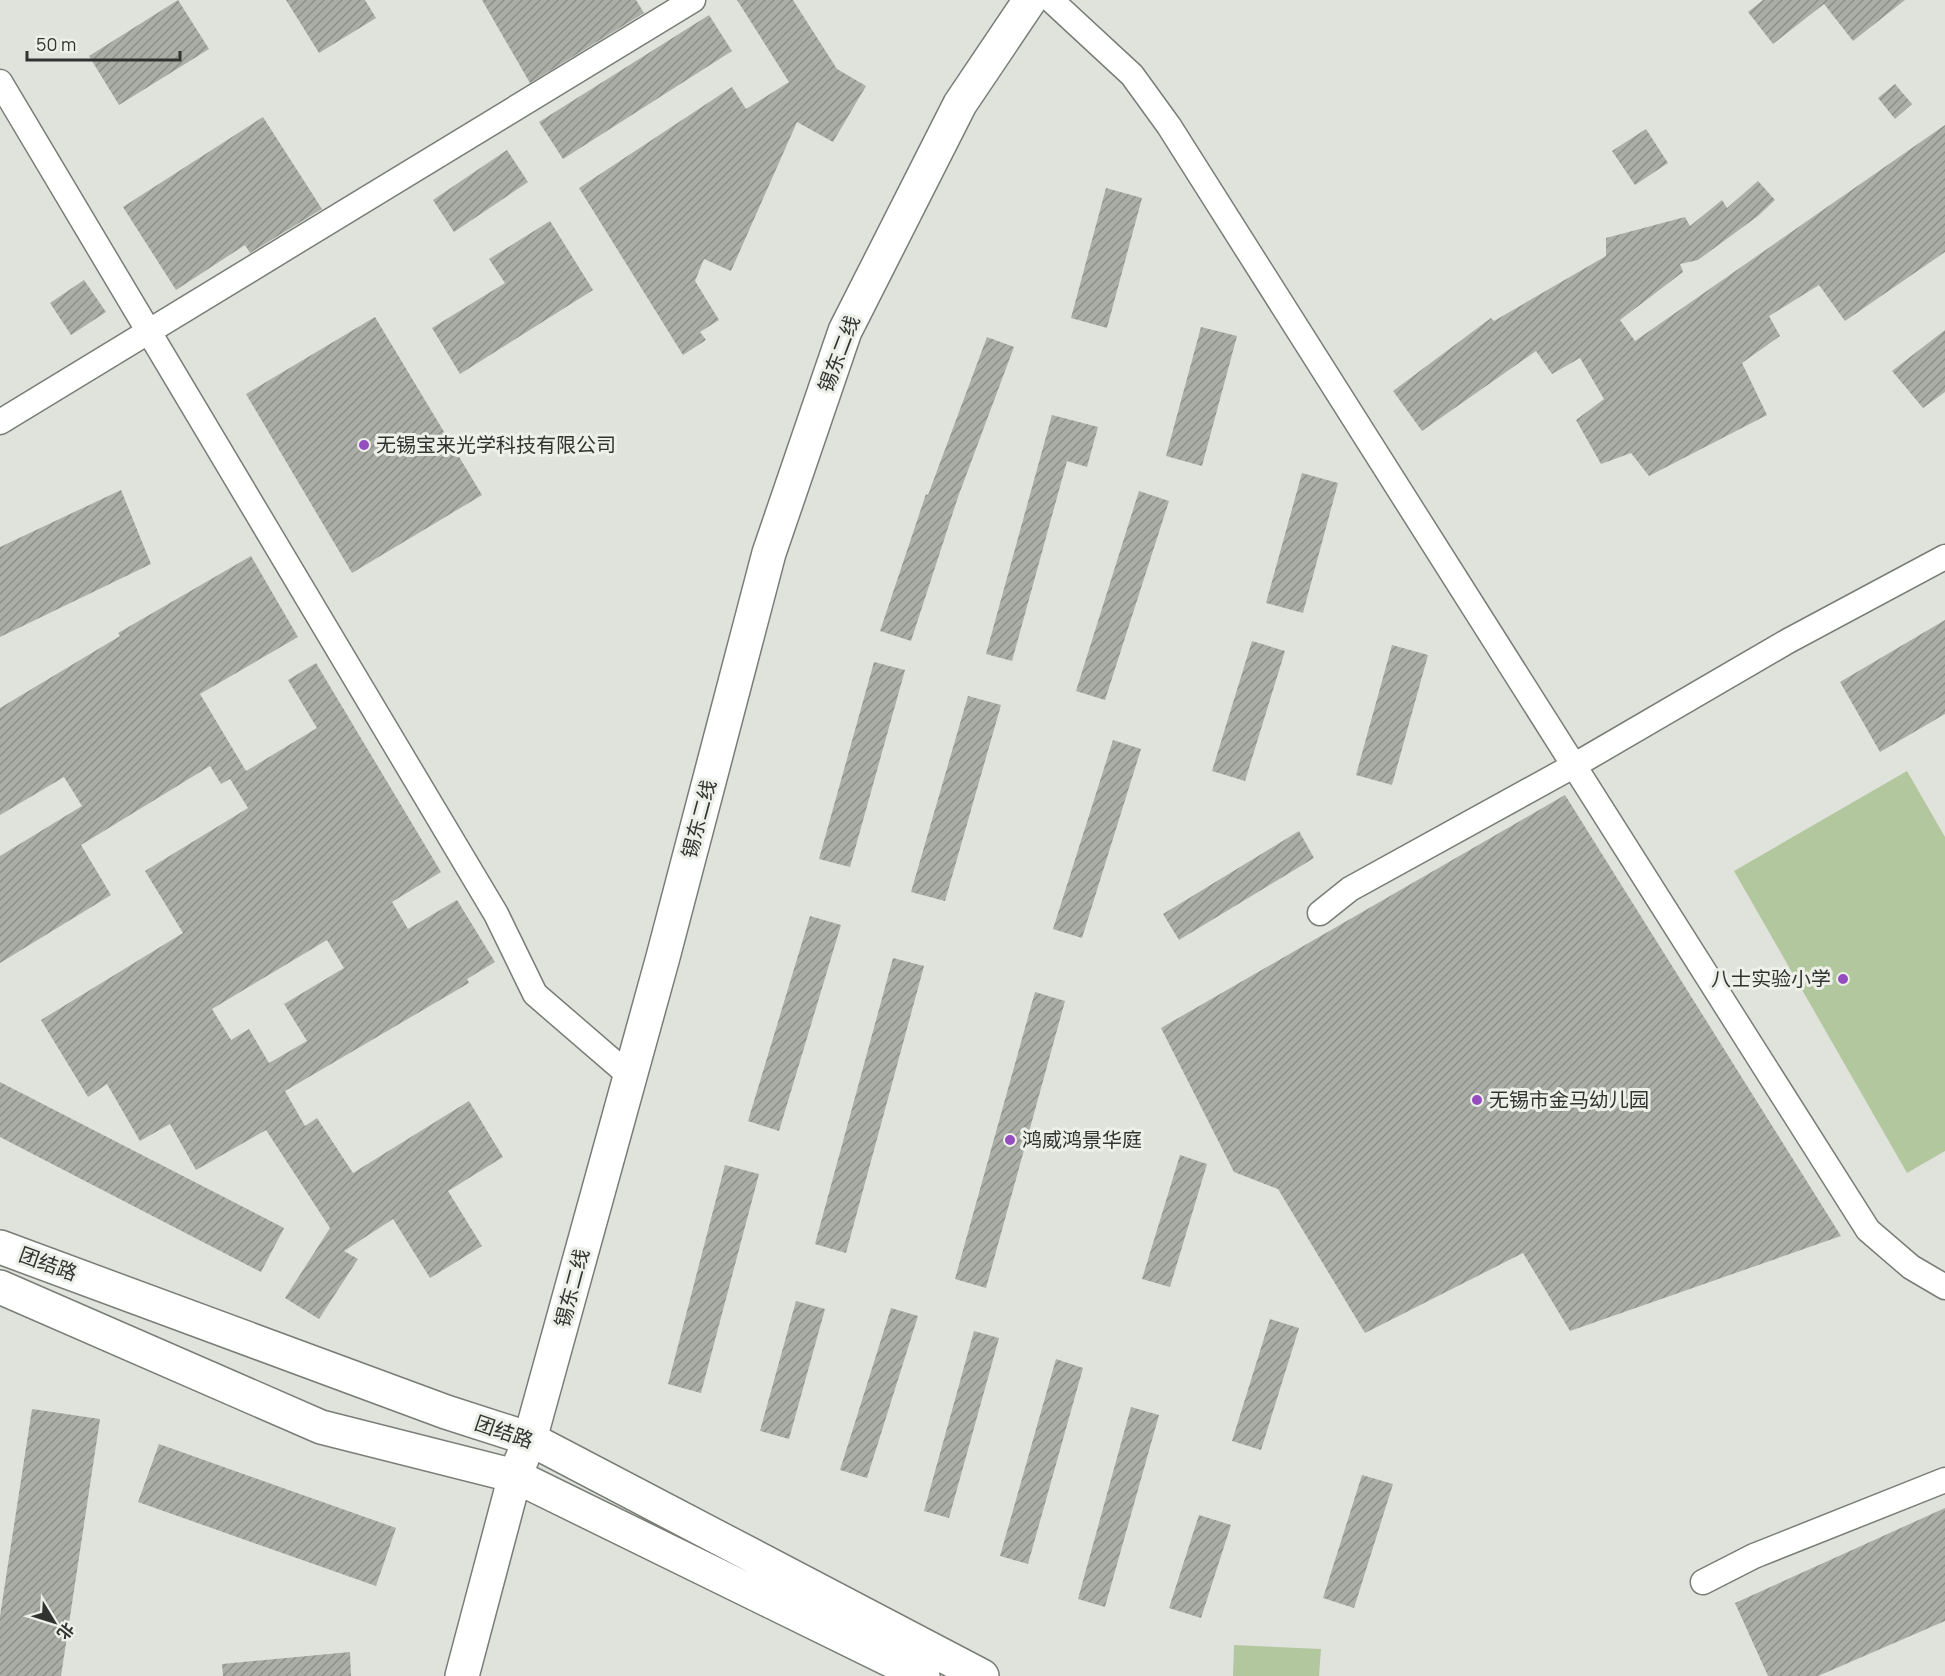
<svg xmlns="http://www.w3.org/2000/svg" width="1945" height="1676" font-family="Manrope,'Noto Sans SC',sans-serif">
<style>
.pitch{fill:#b2c79e}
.building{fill:url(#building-hatch);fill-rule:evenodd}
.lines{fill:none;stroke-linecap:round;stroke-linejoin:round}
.street-casing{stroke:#797d76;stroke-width:27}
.secondary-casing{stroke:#797d76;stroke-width:36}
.primary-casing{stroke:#797d76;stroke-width:36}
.street{stroke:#fff;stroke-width:24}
.secondary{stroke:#fff;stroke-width:33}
.primary{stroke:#fff;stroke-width:33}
.poi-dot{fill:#954cbe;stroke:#ecf0e9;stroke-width:2}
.labels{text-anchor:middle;stroke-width:6;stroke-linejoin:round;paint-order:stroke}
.street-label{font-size:20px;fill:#313330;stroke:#ecf0e9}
.poi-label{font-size:20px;fill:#313330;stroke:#ecf0e9;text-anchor:start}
</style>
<defs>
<pattern id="building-hatch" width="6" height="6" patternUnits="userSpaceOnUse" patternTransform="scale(1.5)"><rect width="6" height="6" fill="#abaea7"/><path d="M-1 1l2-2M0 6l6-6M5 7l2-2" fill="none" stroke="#8c8e88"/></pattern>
</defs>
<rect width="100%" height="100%" fill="#dfe3dc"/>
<path class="pitch" d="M1907 771 1945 837V1151L1907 1173 1734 871Z
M1234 1645 1321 1649 1319 1676H1233Z"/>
<path class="building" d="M178 0 209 49 119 105 89 56Z
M286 0H365L376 18 319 53Z
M482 0H636L644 13 530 83Z
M737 0H793L837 69 866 86 833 142 797 122 731 271 704 259 695 281 719 320 700 332 706 340 683 355 579 188 732 87 746 109 789 82Z
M1763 0H1905L1853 41 1824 4 1773 44 1748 12Z
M709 15 732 51 563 159 539 122Z
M1895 84 1912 104 1895 119 1878 98Z
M263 117 322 209 250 253 245 245 176 290 123 207Z
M1945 125V252L1845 321 1819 285 1769 316 1780 336 1742 363 1767 415 1649 476 1631 453 1601 464 1576 420 1604 399 1580 358 1552 374 1536 351 1422 431 1393 391 1491 318 1494 321 1606 256V238L1685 217 1690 226 1722 200 1727 208 1758 181 1775 200 1758 216 1698 260 1680 264 1683 272 1620 320 1635 341Z
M1646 129 1668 163 1635 185 1612 151Z
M507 150 528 182 454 232 433 200Z
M1106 188 1142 198 1107 328 1071 318Z
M550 221 593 290 460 374 432 328 505 283 489 259Z
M84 280 106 312 71 335 50 303Z
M375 317 482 495 352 573 246 394Z
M1201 327 1237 336 1202 466 1166 456Z
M1945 330V392L1923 408 1892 371Z
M987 337 1014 347 958 497 911 641 880 631 926 494 928 495Z
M1052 415 1098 427 1087 467 1067 461 1012 661 986 654Z
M1302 473 1338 483 1303 613 1266 603Z
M121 490 151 564 0 637V547Z
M1139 491 1169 501 1105 700 1076 691Z
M251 556 298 637 200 694 246 771 317 728 288 680 316 663 441 872 392 902 408 929 457 900 495 962 467 979 469 983 285 1091 305 1126 317 1118 353 1173 469 1101 503 1157 448 1191 482 1246 430 1278 393 1219 344 1251 358 1259 319 1319 285 1298 330 1228 266 1130 196 1170 170 1124 140 1141 107 1084 88 1097 41 1020 183 933 145 871 248 808 230 779 221 784 210 766 81 845 111 895 0 963V856L82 806 64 777 0 815V708L120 636 118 633ZM327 940 344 968 284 1004 307 1041 269 1063 249 1029 231 1040 212 1009Z
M1945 620V714L1880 752 1840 682Z
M1252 641 1285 651 1245 781 1212 771Z
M1392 645 1428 655 1392 785 1356 775Z
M874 662 905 670 850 867 819 859Z
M968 696 1001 705 945 901 911 892Z
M1113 740 1141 749 1082 938 1053 929Z
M1565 795 1841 1236 1570 1331 1523 1253 1365 1333 1278 1189 1234 1172 1161 1028Z
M1299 831 1314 858 1179 940 1163 914Z
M810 916 841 925 779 1131 748 1121Z
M893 958 924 966 846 1253 815 1244Z
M1035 992 1065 1001 986 1288 955 1279Z
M0 1082 284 1228 261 1272 0 1137Z
M1180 1155 1207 1164 1170 1287 1142 1279Z
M725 1165 759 1174 701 1393 668 1384Z
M796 1301 825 1309 789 1439 760 1431Z
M891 1308 918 1316 867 1478 840 1470Z
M1270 1319 1299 1328 1261 1450 1232 1441Z
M974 1331 999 1338 949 1518 924 1511Z
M1056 1359 1083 1368 1028 1564 1000 1556Z
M1131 1407 1159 1415 1105 1607 1078 1599Z
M32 1409 100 1419 61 1676H0V1616Z
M159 1444 396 1528 376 1586 138 1502Z
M1362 1475 1393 1484 1354 1608 1323 1598Z
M1945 1508V1621L1818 1676H1768L1735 1603Z
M1199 1515 1231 1525 1201 1618 1169 1608Z
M350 1652 351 1676H223L222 1664Z"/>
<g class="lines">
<defs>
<path id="street" d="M1051 0 1132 75 1169 126 1868 1230 1911 1267 1945 1287
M0 82 496 914 535 994 630 1076
M0 422 693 0
M1320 913 1350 889 1575 765 1788 641 1945 557
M1703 1582 1754 1556 1945 1480"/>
<path id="secondary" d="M462 1676 515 1476 530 1439 663 957 769 553 845 331 960 104 1030 0"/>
<path id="primary" d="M0 1247 446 1412 530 1439 982 1676
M0 1287 321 1427 515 1476 923 1676"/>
</defs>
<use href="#street" class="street-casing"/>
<use href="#secondary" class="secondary-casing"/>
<use href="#primary" class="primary-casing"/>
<use href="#street" class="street"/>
<use href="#secondary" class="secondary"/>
<use href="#primary" class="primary"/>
</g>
<g class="poi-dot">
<circle cx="364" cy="445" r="6"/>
<circle cx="1843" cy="979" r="6"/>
<circle cx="1477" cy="1100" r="6"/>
<circle cx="1010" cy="1140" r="6"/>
</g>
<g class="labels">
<g class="street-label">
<text transform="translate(839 354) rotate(-69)" y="7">锡东二线</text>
<text transform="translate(699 819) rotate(-75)" y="7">锡东二线</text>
<text transform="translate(48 1264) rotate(20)" y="7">团结路</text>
<text transform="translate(572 1288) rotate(-75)" y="7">锡东二线</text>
<text transform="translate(504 1432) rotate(19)" y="7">团结路</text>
</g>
<g class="poi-label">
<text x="376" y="452">无锡宝来光学科技有限公司</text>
<text x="1831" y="986" text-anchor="end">八士实验小学</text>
<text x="1489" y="1107">无锡市金马幼儿园</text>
<text x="1022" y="1147">鸿威鸿景华庭</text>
</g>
</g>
<g transform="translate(54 1622) rotate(128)" stroke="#ecf0e9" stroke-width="4.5" paint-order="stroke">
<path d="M0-4.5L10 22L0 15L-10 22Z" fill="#313330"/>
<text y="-9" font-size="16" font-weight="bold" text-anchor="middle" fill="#313330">北</text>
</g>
<path d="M27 51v9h153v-9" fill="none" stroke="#313330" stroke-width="3"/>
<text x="36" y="51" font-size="18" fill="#313330" stroke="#ecf0e9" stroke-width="4.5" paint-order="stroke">50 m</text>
</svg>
